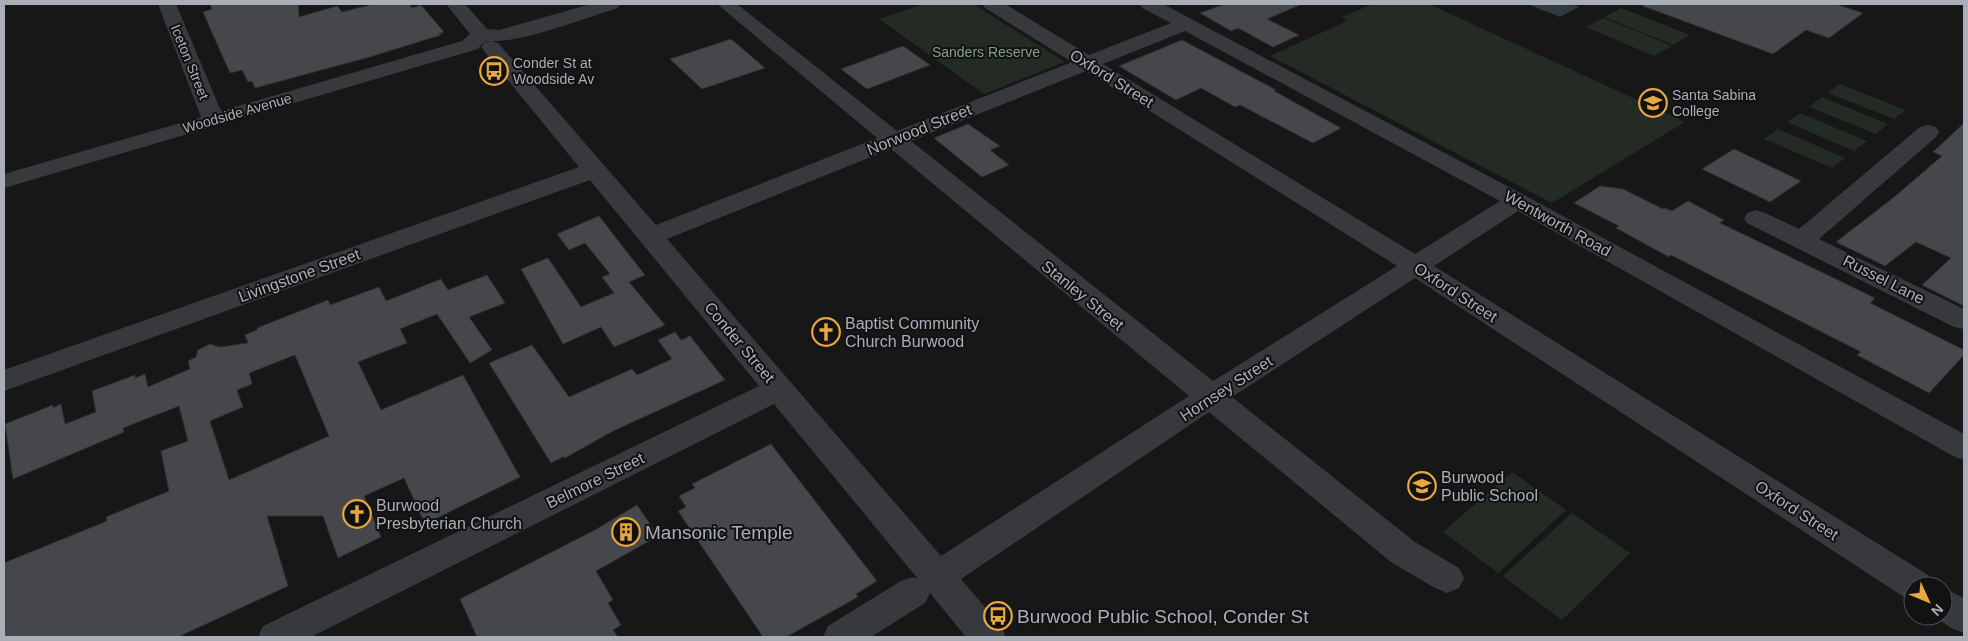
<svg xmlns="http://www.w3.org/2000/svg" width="1968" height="641" font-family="Arial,sans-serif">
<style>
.green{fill:#232b24}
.water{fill:#303a41}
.building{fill:#46474b;stroke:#313134;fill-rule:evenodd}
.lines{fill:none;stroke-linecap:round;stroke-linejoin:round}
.minor{fill:#38393d;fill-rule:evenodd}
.labels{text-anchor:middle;stroke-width:4;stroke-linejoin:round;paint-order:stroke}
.far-park-label{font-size:14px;fill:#82a182;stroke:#121213}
.far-street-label{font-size:14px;fill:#a9aeb7;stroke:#121213}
.far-poi-label{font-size:14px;fill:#a9aeb7;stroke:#121213;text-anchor:start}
.street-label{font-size:16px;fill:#a9aeb7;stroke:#121213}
.poi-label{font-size:16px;fill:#a9aeb7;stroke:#121213;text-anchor:start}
.near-poi-label{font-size:19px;fill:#a9aeb7;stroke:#121213;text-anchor:start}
</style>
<rect width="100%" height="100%" fill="#171718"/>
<path class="green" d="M924 4H973L1065 62 984 94 879 19Z
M1373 4H1429L1685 122 1552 203 1270 56 1347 21 1342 17Z
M1621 8 1690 35 1673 45 1604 17Z
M1604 18 1672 46 1654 56 1586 27Z
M1840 84 1906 110 1894 119 1828 93Z
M1822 97 1888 124 1876 134 1809 107Z
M1800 113 1867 141 1854 151 1787 122Z
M1778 129 1845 158 1832 168 1764 139Z
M1512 472 1566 510 1498 573 1443 532Z
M1572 513 1630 553 1562 620 1503 576Z"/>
<path class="water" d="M1527 4H1571L1579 7 1560 17Z"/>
<path class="building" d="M210 4H298L299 17 337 6 342 12 374 4H409L412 8 421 5 444 32 439 34 441 35 373 56 255 88 252 81 248 82 242 70 230 73 203 12 212 9Z
M1225 4H1302L1267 19 1299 35 1273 47 1238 28 1231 31 1200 13Z
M1643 4H1835L1863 13 1829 38 1806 30 1773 54 1643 6Z
M731 39 765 68 702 89 670 59Z
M1182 40 1276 90 1274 91 1341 128 1313 143 1240 105 1235 107 1201 88 1176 100 1119 66Z
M903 46 930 65 867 89 841 69Z
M1964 123V306L1922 285 1951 258 1916 242 1885 266 1836 242 1893 198 1942 156 1933 152Z
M968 124 1000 146 990 150 1009 165 982 177 934 138Z
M1734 149 1801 181 1770 202 1702 169Z
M1600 186 1623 189 1663 209 1665 208 1672 211 1688 201 1724 220 1720 223 1875 298 1870 303 1964 350V355L1929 393 1857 355 1861 352 1671 255 1669 257 1616 228 1619 226 1574 203Z
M599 216 645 275 629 282 665 325 614 347 601 327 563 344 521 269 548 258 581 307 614 293 602 277 610 274 585 243 569 250 557 234Z
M487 275 505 303 469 317 492 350 470 363 437 314 400 329 407 343 358 362 381 410 463 375 520 477 425 524 404 478 364 496 381 537 338 558 323 516H267L288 586 178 637H4V563L107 521 106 517 169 491 161 451 188 441 179 406 123 428 124 432 13 479 5 424 53 405V408L61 404 65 424 96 412 92 391 135 375V378L145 374 148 387 190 369 188 361 196 357 198 350 210 344 220 347 248 343 245 335 257 330V328L328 300 330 305 379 287 386 301 441 279 448 290ZM295 355 329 436 229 480 210 421 243 407 237 390 252 384 249 373Z
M675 332 681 340 690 336 725 380 613 431 565 458 563 457 551 463 489 363 532 345 569 397 632 369 637 375 672 359 658 340Z
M771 444 877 581 856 594 858 597 786 637H763L678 511 686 507 679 496 695 488 692 484Z
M637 505 658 536 596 571 613 600 608 603 621 625 613 630 618 637H477L460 599 595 530Z"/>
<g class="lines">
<path class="minor" d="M158 4H176L221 111 462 41 470 34 446 4H465L487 29 499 30 591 4H620L618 8C584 18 525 42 492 41L498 43 656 225 877 138 717 4H737L897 131 1072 62 985 8 983 4H1005L1089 55 1171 23 1142 8 1140 4H1163L1526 196 1964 434V460L1953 456 1518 211 1434 266 1928 575 1933 586H1913V600L1904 597 1415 278 1232 397 1415 542 1459 568 1464 578 1459 588 1447 593 1435 588 1391 562 1209 412 961 579 1001 626 1006 637H966L930 593 925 603 871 637H823L828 626 901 581 913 577 918 579 774 404 311 637H258L263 626 759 386 590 180 4 391V370L579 167 484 51 481 47 484 43 490 41C483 41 482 44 478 49L4 188V174L201 117ZM1185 31 1500 201 1415 254 1103 64ZM1086 71 1397 266 1213 381 911 141ZM891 149 1189 396 941 556 667 239Z
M1928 125 1936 127 1939 132 1936 137 1819 239 1964 309V329L1954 327 1747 223 1744 218 1747 213 1756 210 1765 213 1799 229 1920 127Z
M1943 588 1964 598V633L1951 628 1934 616H1943Z"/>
</g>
<defs>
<symbol id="bus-ring" viewBox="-11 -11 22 22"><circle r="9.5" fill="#121213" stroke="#e7a840" stroke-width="1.5"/><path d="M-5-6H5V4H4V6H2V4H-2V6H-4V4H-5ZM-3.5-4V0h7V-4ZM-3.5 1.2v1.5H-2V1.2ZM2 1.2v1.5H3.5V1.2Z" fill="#e7a840"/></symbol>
<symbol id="school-ring" viewBox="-11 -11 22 22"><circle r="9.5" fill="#121213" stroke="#e7a840" stroke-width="1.5"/><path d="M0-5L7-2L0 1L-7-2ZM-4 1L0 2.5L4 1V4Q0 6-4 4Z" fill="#e7a840"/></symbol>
<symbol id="church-ring" viewBox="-11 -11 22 22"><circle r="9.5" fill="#121213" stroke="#e7a840" stroke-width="1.5"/><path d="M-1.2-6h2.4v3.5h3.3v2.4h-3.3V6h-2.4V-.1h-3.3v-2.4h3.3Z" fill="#e7a840"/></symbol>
<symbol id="building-ring" viewBox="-11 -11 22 22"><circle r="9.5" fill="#121213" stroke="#e7a840" stroke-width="1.5"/><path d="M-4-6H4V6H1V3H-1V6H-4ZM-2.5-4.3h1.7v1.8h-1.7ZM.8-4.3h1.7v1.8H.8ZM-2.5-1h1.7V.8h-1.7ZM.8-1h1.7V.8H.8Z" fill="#e7a840"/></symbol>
</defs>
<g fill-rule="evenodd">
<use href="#bus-ring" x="478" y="55" width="32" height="32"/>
<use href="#school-ring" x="1637" y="87" width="32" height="32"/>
<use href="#church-ring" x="810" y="316" width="32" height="32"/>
<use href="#school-ring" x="1406" y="470" width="32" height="32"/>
<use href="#church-ring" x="341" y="498" width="32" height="32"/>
<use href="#building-ring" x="610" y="516" width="32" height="32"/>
<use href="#bus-ring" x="982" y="600" width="32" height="32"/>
</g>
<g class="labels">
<g class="far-park-label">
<text x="986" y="57">Sanders Reserve</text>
</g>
<g class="far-street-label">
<text transform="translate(190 62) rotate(68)" y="5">Iceton Street</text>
<text transform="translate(237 113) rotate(-16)" y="5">Woodside Avenue</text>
</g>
<g class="far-poi-label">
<text x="513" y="68">Conder St at<tspan x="513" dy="16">Woodside Av</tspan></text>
<text x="1672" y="100">Santa Sabina<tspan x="1672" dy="16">College</tspan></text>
</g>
<g class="street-label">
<text transform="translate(1112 78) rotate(32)" y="6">Oxford Street</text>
<text transform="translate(919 129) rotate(-22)" y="6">Norwood Street</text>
<text transform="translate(1558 223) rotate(29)" y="6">Wentworth Road</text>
<text transform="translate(299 275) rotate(-20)" y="6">Livingstone Street</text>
<text transform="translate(1884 279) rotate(27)" y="6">Russel Lane</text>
<text transform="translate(1456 292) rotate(33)" y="6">Oxford Street</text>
<text transform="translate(1083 295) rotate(39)" y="6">Stanley Street</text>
<text transform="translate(740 342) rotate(50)" y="6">Conder Street</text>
<text transform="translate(1226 388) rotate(-33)" y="6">Hornsey Street</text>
<text transform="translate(595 480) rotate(-26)" y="6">Belmore Street</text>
<text transform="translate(1797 510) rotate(33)" y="6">Oxford Street</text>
</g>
<g class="poi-label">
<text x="845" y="329">Baptist Community<tspan x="845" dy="18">Church Burwood</tspan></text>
<text x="1441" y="483">Burwood<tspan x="1441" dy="18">Public School</tspan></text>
<text x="376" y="511">Burwood<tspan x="376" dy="18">Presbyterian Church</tspan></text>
</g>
<g class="near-poi-label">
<text x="645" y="539">Mansonic Temple</text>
<text x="1017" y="623">Burwood Public School, Conder St</text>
</g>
</g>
<rect width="1968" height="641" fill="none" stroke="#a9aeb7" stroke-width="10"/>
<g transform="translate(1928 601) rotate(134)"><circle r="24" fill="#121213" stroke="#4e5055"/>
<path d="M0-4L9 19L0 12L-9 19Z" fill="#e7a840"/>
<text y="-8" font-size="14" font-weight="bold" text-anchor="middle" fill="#a9aeb7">N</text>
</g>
</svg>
